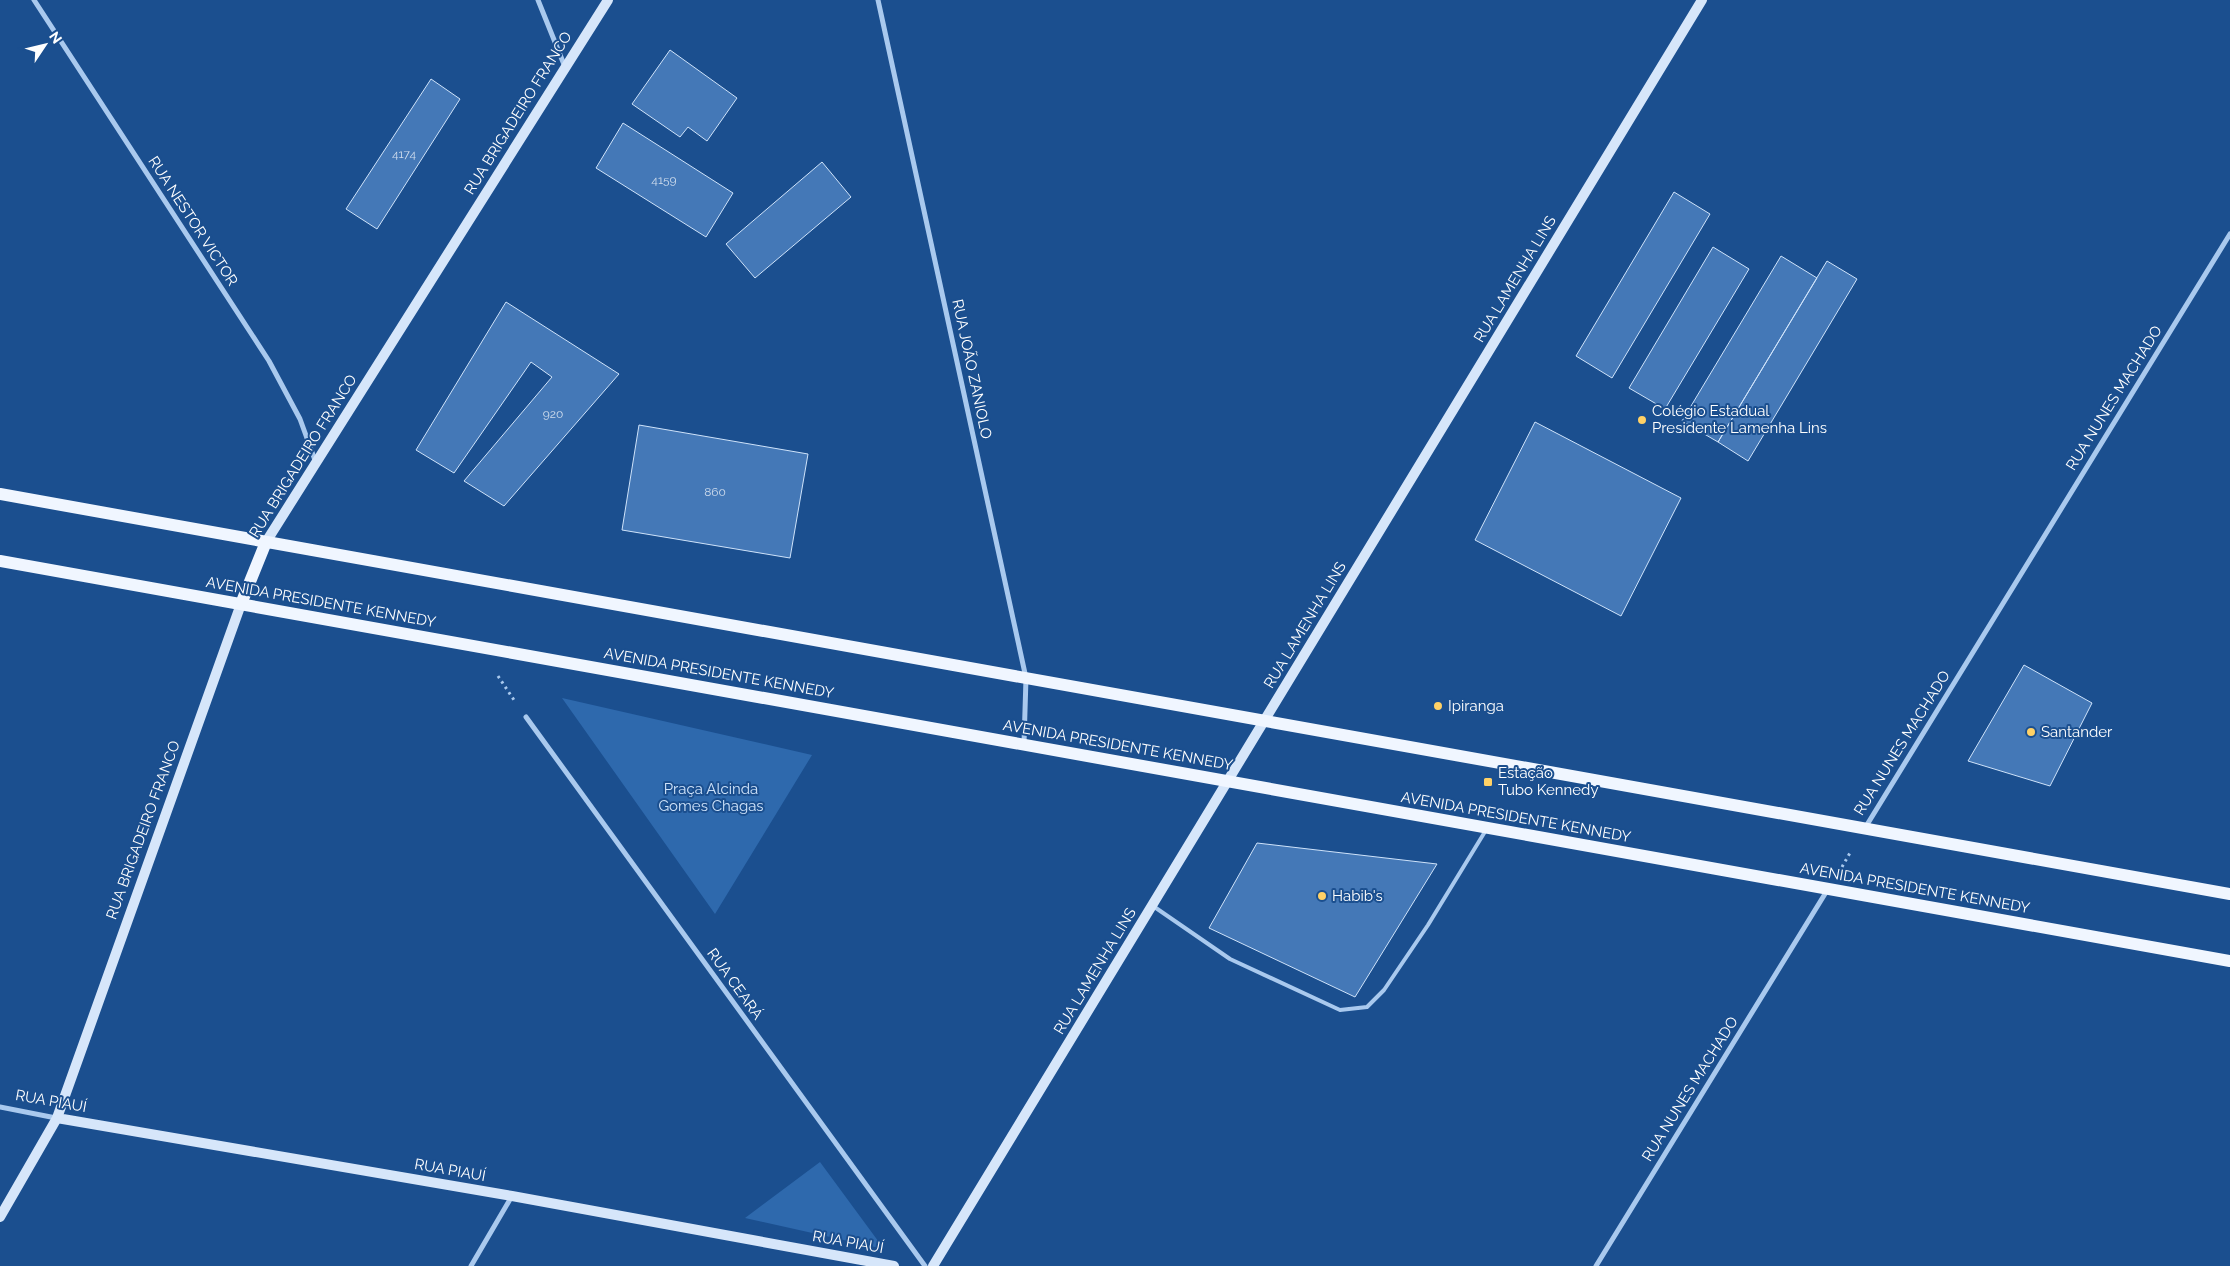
<svg xmlns="http://www.w3.org/2000/svg" width="2230" height="1266" font-family="Raleway,sans-serif">
<style>
.green{fill:#2e69ad}
.building{fill:#4478b7;stroke:#cfe3fa}
.lines{fill:none;stroke-linecap:round;stroke-linejoin:round}
.path{stroke:#a9c9ee;stroke-width:3;stroke-dasharray:2.5 4;stroke-linecap:butt}
.service{stroke:#a9c9ee;stroke-width:4}
.minor{stroke:#a9c9ee;stroke-width:5}
.secondary{stroke:#d6e6fa;stroke-width:10}
.primary{stroke:#f0f6ff;stroke-width:12}
.poi-dot{fill:#ffd166;stroke:#1b4f8f;stroke-width:2}
.labels{text-anchor:middle;stroke-width:4;stroke-linejoin:round;paint-order:stroke}
.number-label{font-size:12px;fill:#d0dded}
.street-label{font-size:15px;fill:#fff;stroke:#1b4f8f}
.poi-label{font-size:15px;fill:#fff;stroke:#1b4f8f;text-anchor:start}
.park-label{font-size:15px;fill:#cfe3fa;stroke:#1b4f8f}
</style>
<rect width="100%" height="100%" fill="#1b4f8f"/>
<path class="green" d="M562 698 812 755 715 914Z
M820 1162 884 1249 745 1218Z"/>
<path class="building" d="M670 50 737 98 707 141 688 127 680 137 632 104Z
M431 79 460 99 377 229 346 209Z
M623 123 733 193 706 237 596 168Z
M822 162 851 197 755 278 726 244Z
M1674 192 1710 214 1612 378 1576 356Z
M1713 247 1749 269 1665 409 1629 388Z
M1781 256 1817 278 1718 442 1682 421Z
M1827 261 1857 279 1748 461 1718 442Z
M506 302 619 374 504 506 464 481 552 377 531 362 454 473 416 450Z
M1535 422 1681 498 1621 616 1475 540Z
M639 425 808 454 790 558 622 530Z
M2024 665 2092 703 2050 786 1968 761Z
M1257 843 1437 864 1355 997 1209 928Z"/>
<g class="lines">
<path class="path" d="M498 676 514 700
M1842 867 1851 851"/>
<path class="service" d="M1153 906 1230 959 1340 1010 1367 1007 1384 990 1428 925 1486 830"/>
<path class="minor" d="M34 0 269 361 300 419 316 463
M538 0 565 67
M878 0 1026 678 1024 743
M526 717 925 1266
M1865 828 2230 234
M0 1107 56 1118
M471 1266 512 1196
M1596 1266 1828 889"/>
<path class="secondary" d="M266 542 608 0
M57 1118 512 1196 894 1266
M0 1217 57 1118 241 604
M933 1266 1702 0"/>
<path class="primary" d="M0 494 2230 894
M0 561 2230 961
M241 604 266 542"/>
</g>
<g class="poi-dot">
<circle cx="1642" cy="420" r="5"/>
<circle cx="1438" cy="706" r="5"/>
<circle cx="2031" cy="732" r="5"/>
<rect x="1483" y="777" width="10" height="10" rx="2.5"/>
<circle cx="1322" cy="896" r="5"/>
</g>
<g class="labels">
<g class="number-label">
<text x="404" y="158">4174</text>
<text x="664" y="184">4159</text>
<text x="553" y="418">920</text>
<text x="715" y="496">860</text>
</g>
<g class="street-label">
<text transform="translate(518 113) rotate(-58)" y="5">RUA BRIGADEIRO FRANCO</text>
<text transform="translate(193 221) rotate(57)" y="5">RUA NESTOR VICTOR</text>
<text transform="translate(1515 279) rotate(-59)" y="5">RUA LAMENHA LINS</text>
<text transform="translate(972 369) rotate(78)" y="5">RUA JOÃO ZANIOLO</text>
<text transform="translate(2114 398) rotate(-58)" y="5">RUA NUNES MACHADO</text>
<text transform="translate(303 456) rotate(-58)" y="5">RUA BRIGADEIRO FRANCO</text>
<text transform="translate(321 602) rotate(10)" y="5">AVENIDA PRESIDENTE KENNEDY</text>
<text transform="translate(1305 625) rotate(-59)" y="5">RUA LAMENHA LINS</text>
<text transform="translate(719 673) rotate(10)" y="5">AVENIDA PRESIDENTE KENNEDY</text>
<text transform="translate(1902 743) rotate(-58)" y="5">RUA NUNES MACHADO</text>
<text transform="translate(1118 745) rotate(10)" y="5">AVENIDA PRESIDENTE KENNEDY</text>
<text transform="translate(1516 817) rotate(10)" y="5">AVENIDA PRESIDENTE KENNEDY</text>
<text transform="translate(143 830) rotate(-70)" y="5">RUA BRIGADEIRO FRANCO</text>
<text transform="translate(1915 888) rotate(10)" y="5">AVENIDA PRESIDENTE KENNEDY</text>
<text transform="translate(1095 971) rotate(-59)" y="5">RUA LAMENHA LINS</text>
<text transform="translate(735 984) rotate(54)" y="5">RUA CEARÁ</text>
<text transform="translate(1690 1089) rotate(-58)" y="5">RUA NUNES MACHADO</text>
<text transform="translate(51 1101) rotate(10)" y="5">RUA PIAUÍ</text>
<text transform="translate(450 1170) rotate(10)" y="5">RUA PIAUÍ</text>
<text transform="translate(848 1242) rotate(10)" y="5">RUA PIAUÍ</text>
</g>
<g class="poi-label">
<text x="1652" y="416">Colégio Estadual<tspan x="1652" dy="17">Presidente Lamenha Lins</tspan></text>
<text x="1448" y="711">Ipiranga</text>
<text x="2041" y="737">Santander</text>
<text x="1498" y="778">Estação<tspan x="1498" dy="17">Tubo Kennedy</tspan></text>
<text x="1332" y="901">Habib's</text>
</g>
<g class="park-label">
<text x="711" y="794">Praça Alcinda<tspan x="711" dy="17">Gomes Chagas</tspan></text>
</g>
</g>
<g transform="translate(45 45) rotate(55)" stroke="#1b4f8f" stroke-width="4" paint-order="stroke">
<path d="M0-4L9 19L0 12L-9 19Z" fill="#ffffff"/>
<text y="-8" font-size="14" font-weight="bold" text-anchor="middle" fill="#ffffff">N</text>
</g>
</svg>
